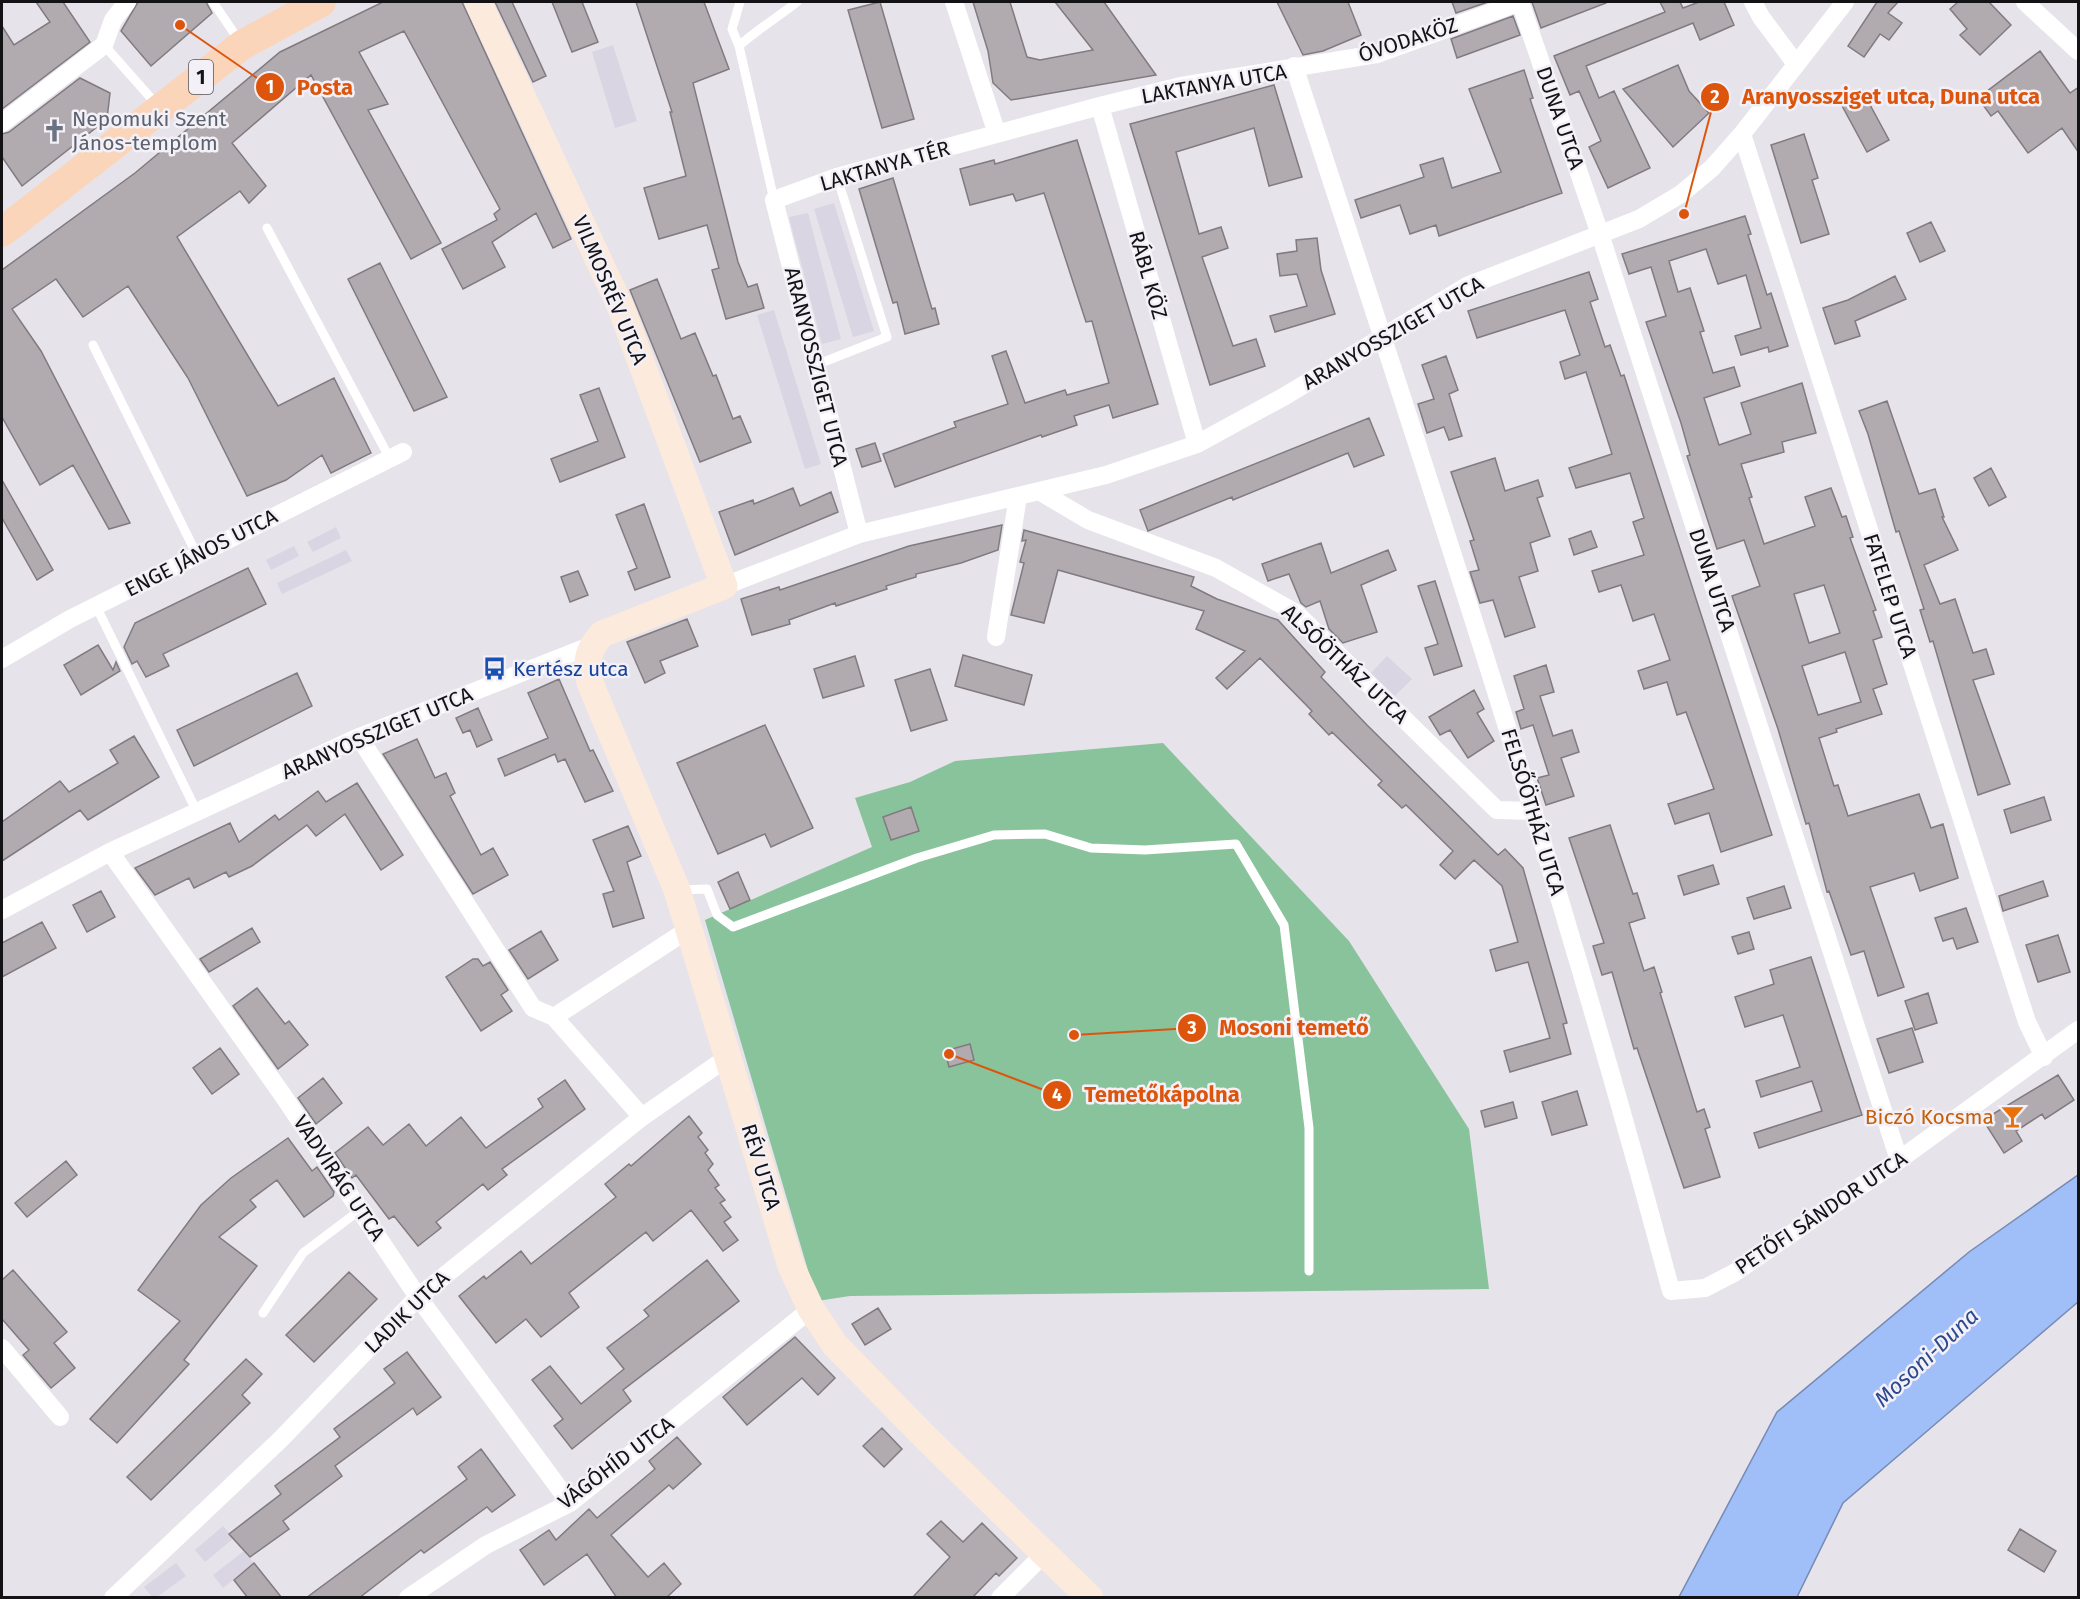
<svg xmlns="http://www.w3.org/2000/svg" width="2080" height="1599" font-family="'Fira Sans',sans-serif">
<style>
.built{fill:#dad5e3}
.green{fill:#89c39c}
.water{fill:#a0bef7;stroke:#768ab3;stroke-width:1.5}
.building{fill:#b1abb0;stroke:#817b80;stroke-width:1.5;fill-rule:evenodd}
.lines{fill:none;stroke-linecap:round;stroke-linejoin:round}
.service{stroke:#fff;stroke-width:9}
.minor{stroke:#fff;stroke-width:18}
.secondary{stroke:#fceadc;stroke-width:27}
.primary{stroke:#fad5b9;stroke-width:30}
.labels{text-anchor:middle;stroke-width:5;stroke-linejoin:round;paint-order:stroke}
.shield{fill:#f3f0f8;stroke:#565559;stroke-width:1.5}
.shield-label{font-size:20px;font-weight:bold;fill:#131215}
.street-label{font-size:21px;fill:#131215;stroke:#f3f0f8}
.worship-label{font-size:21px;fill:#5b616d;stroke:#f3f0f8;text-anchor:start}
.transit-label{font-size:21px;fill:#164399;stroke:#f3f0f8;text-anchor:start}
.food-label{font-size:21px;fill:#c56008;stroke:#f3f0f8;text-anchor:end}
.water-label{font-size:22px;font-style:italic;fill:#29498c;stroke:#f3f0f8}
.leader{fill:none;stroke:#dd550c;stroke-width:2}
.callout-dot{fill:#dd550c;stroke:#f3f0f8;stroke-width:2}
.mark-label{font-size:18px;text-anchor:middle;font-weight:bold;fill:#fff}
.callout-label{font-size:22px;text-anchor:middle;font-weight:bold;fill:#dd550c;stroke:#f3f0f8;stroke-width:5;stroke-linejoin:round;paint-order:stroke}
</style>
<rect width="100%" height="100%" fill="#e6e3eb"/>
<path class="built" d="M613 45 637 121 615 128 592 52Z
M834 203 874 331 853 337 814 209Z
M808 213 841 339 822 344 789 217Z
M774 310 821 464 805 469 757 315Z
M336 527 341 538 313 552 307 542Z
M294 546 299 556 271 570 266 560Z
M346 550 352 561 282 594 277 583Z
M1387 656 1412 679 1395 696 1371 673Z
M223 1526 234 1538 205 1562 195 1550Z
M244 1551 254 1563 223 1588 213 1575Z
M176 1563 186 1576 157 1597H152L144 1587Z"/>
<path class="green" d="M1163 743 1349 941 1469 1129 1489 1289 850 1296 817 1301 705 920 872 847 855 798 910 782 955 761Z"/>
<path class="water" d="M2078 1175V1302L1843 1503 1797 1597H1679L1777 1412 1969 1252Z"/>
<path class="building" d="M36 2H63L90 42 2 109V26L14 45 50 22Z
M138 2H206L212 13 151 66 121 31Z
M383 2H462L571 239 553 248 536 213 492 242 505 267 463 289 442 249 497 220 494 214 500 209 404 31 359 52 388 104 368 110 441 243 411 259 311 75 232 143 266 186 249 203 240 191 177 237 278 406 334 378 371 453 331 473 322 455 286 480 247 496 188 378 128 286 83 317 56 279 12 309 41 351 130 523 109 529 73 465 40 485 2 417V270L135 173 280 52Z
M495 2H512L546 76 533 82Z
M552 2H582L598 42 572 52Z
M636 2H704L729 69 693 83 738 262 748 287 757 284 764 308 726 319 712 270 719 268 707 225 659 239 644 188 686 176 670 112H672Z
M880 2 914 119 882 128 848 10Z
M973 2H1010L1027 57 1040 60 1093 50 1055 2H1104L1156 75 1011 100 993 83 988 51Z
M1277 2H1348L1361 35 1323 51 1303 55Z
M1452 2H1488L1456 13Z
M1532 2H1606V3L1541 28Z
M1660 2H1680L1683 8 1699 2H1724L1734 25 1700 40 1693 23 1586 66 1599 98 1614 91 1650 168 1608 188 1589 147 1601 141 1579 91 1570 95 1554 56 1665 12Z
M1877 2H1898L1888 13 1902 23 1889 40 1880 34 1864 57 1848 46Z
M1958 2H1989L2011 25 1980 55 1960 35 1967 29 1950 9Z
M1513 16 1520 35 1457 58 1451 39Z
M2040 51 2070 93 2079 87V153L2062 128 2028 153 1998 111 1991 116 1978 98Z
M1678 65 1689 91 1709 113 1673 147 1623 89Z
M1524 70 1533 98 1530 99 1562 193 1439 236 1436 225 1410 234 1400 205 1361 218 1355 200 1424 177 1420 165 1443 158 1452 188 1501 172 1469 89Z
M80 78 110 93 107 119 22 186 2 157V134L9 132Z
M1274 85 1302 177 1269 186 1254 128 1176 152 1199 234 1221 227 1228 248 1202 257 1233 346 1256 339 1265 366 1210 385 1130 124Z
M1862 90 1889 140 1867 152 1840 102Z
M1804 134 1818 178 1812 180 1829 234 1801 243 1771 145Z
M1077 140 1158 404 1113 418 1109 405 1074 416 1077 425 1042 437 1041 435 895 487 883 454 956 427 954 422 1008 404 992 356 1006 351 1025 403 1065 390 1067 395 1109 383 1092 321 1086 322 1044 193 1016 201 1013 194 970 205 960 169 994 160 995 164Z
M893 178 932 309 935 308 939 324 905 334 897 302 893 303 859 189Z
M1745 216 1751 234 1748 235 1767 295 1771 293 1788 346 1769 352 1768 347 1741 355 1735 336 1761 328 1746 275 1718 284 1706 249 1669 261 1678 292 1690 288 1704 331 1700 332 1713 373 1734 367 1740 386 1704 398 1719 445 1751 434 1741 403 1802 383 1816 433 1782 442 1784 452 1741 464 1752 497 1749 498 1764 544 1815 526 1805 497 1831 488 1842 517 1846 516 1853 537 1850 538 1876 610 1873 611 1882 637 1873 640 1887 684 1873 689 1882 714 1836 729 1837 732 1819 738 1834 786 1838 785 1848 816 1919 794 1931 828 1943 824 1958 878 1920 891 1914 873 1870 887 1904 987 1878 996 1864 951 1851 955 1829 891 1827 892 1809 823 1806 824 1778 729 1732 596 1760 586 1744 540 1717 549 1687 456 1690 455 1681 423 1646 322 1666 316 1651 267 1629 274 1622 254ZM1824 585 1840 633 1809 643 1794 594ZM1845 652 1861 702 1818 715 1802 666Z
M1931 222 1945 251 1920 262 1907 233Z
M1317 238 1321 270 1335 314 1275 332 1270 316 1307 306 1297 274 1280 276 1277 254 1297 251 1296 240Z
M380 263 447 397 414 411 348 279Z
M1589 272 1598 299 1590 302 1605 347 1610 345 1621 376 1624 375 1772 835 1721 852 1709 813 1675 824 1668 804 1714 789 1686 712 1677 715 1667 682 1644 689 1638 671 1670 660 1654 614 1633 621 1621 585 1599 592 1592 571 1644 555 1633 522 1644 518 1630 473 1576 488 1569 468 1612 454 1586 372 1565 379 1560 362 1580 355 1565 310 1477 338 1468 311Z
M1895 276 1906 299 1855 321 1860 336 1835 344 1823 308 1848 300Z
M657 279 681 339 695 333 713 376 716 375 733 419 740 416 751 442 700 462 630 290Z
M1446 356 1458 390 1449 394 1462 436 1449 440 1444 427 1427 433 1418 404 1434 399 1422 365Z
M599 388 625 457 560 482 551 459 598 441 580 395Z
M1887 401 1919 494 1935 489 1944 517H1942L1958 550 1924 565 1940 604 1955 599 1973 653 1986 649 1994 674 1973 680 2010 784 1978 795 1933 641 1930 642 1920 610 1924 609 1899 531 1896 532 1868 434 1859 411Z
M1369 418 1384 455 1354 467 1348 453 1233 500 1232 497 1148 531 1140 510Z
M875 443 881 461 862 467 856 449Z
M1495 458 1505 491 1538 480 1543 496 1537 498 1550 536 1530 543 1538 571 1519 577 1535 627 1505 637 1493 600 1480 603 1470 572 1479 570 1470 541 1474 540 1451 472Z
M1991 468 2006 497 1989 506 1974 478Z
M2 480 53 570 37 580 2 518Z
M793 488 800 506 831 492 838 512 735 555 719 512 753 500 754 504Z
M644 504 670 577 635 590 628 572 637 568 616 515Z
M1002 525 998 550 961 563 916 574V577L886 586 887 589 836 606 835 603 789 620 790 624 752 635 741 599 779 587 780 590 909 546Z
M1024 530 1194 577 1191 586 1217 599 1278 620 1325 672 1321 677 1367 725 1498 855 1505 849 1523 868 1567 1023 1563 1024 1571 1054 1510 1072 1504 1051 1550 1038 1528 962 1496 971 1490 950 1518 942 1502 886 1474 860 1455 879 1440 865 1453 851 1406 805 1402 808 1378 785 1382 781 1332 732 1329 735 1309 714 1312 711 1260 658 1227 689 1216 678 1245 651 1196 629 1204 611 1058 570 1044 623 1011 615 1024 563 1020 562 1026 540 1022 541Z
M1591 531 1597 547 1574 555 1569 539Z
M1321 543 1331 573 1388 550 1396 570 1361 585 1377 632 1343 643 1329 629 1320 601 1306 607 1301 603 1289 574 1268 581 1262 564Z
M248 568 266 604 163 654 169 666 146 677 137 661 132 664 124 647 135 623Z
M578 571 588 595 570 602 561 577Z
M1435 581 1462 666 1434 675 1425 648 1438 644 1418 586Z
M687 619 698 646 660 661 665 673 645 683 627 642Z
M98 645 113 670 116 662 120 671 81 695 64 665Z
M963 655 1032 675 1024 705 955 686Z
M855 656 864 686 823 698 814 669Z
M1546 665 1554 692 1540 696 1553 736 1572 730 1579 752 1561 758 1574 796 1546 805 1537 778 1549 775 1533 725 1521 729 1516 712 1524 709 1514 676Z
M930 669 947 720 911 731 895 680Z
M297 673 312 706 194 766 177 730Z
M559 679 590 751 593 750 613 791 585 802 565 759 558 762 555 754 505 776 498 759 548 738 528 693Z
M1474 690 1484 709 1477 713 1494 741 1468 758 1450 730 1440 735 1429 717Z
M478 708 492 740 477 747 470 730 463 733 456 718Z
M765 725 813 828 771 847 765 834 718 854 677 763Z
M134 736 159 777 88 820 80 810 2 861V822L60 781 69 792 118 763 110 750Z
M417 739 435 778 446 773 455 793 450 796 481 855 493 848 508 875 473 894 383 754Z
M357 783 403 855 381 870 345 814 316 836 307 825 252 866 229 877 226 872 194 888 189 878 155 895 135 868 230 823 239 842 275 815 279 820 318 791 326 802Z
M2044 797 2051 820 2011 833 2004 810Z
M911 807 919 831 891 840 883 817Z
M1610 825 1633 894 1637 893 1645 918 1629 923 1644 971 1654 967 1662 992 1660 993 1697 1112 1704 1109 1710 1127 1705 1129 1720 1177 1684 1188 1637 1048 1634 1049 1612 972 1602 975 1593 946 1604 943 1569 838Z
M628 826 641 856 627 862 644 918 613 927 603 894 614 891 593 840Z
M1713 865 1719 884 1684 895 1678 876Z
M738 872 750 900 730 909 718 882Z
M2043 881 2048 896 2003 911 1999 896Z
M1784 886 1791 908 1754 919 1747 898Z
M101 891 115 917 87 932 73 905Z
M1966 908 1978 942 1957 949 1953 938 1943 941 1935 918Z
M42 922 56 948 2 977V943Z
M252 928 260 942 209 972 200 959Z
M541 931 558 960 528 979 509 950Z
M1749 932 1754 949 1738 954 1732 937Z
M2058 935 2070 972 2038 982 2026 945Z
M1811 957 1862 1115 1759 1148 1754 1133 1822 1111 1812 1081 1761 1097 1756 1081 1800 1067 1783 1015 1745 1027 1735 997 1774 984 1770 970Z
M473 959H478L483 966 490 962 508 990 501 995 512 1011 481 1031 446 977Z
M257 988 285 1024 289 1021 308 1045 278 1069 233 1006Z
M1928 993 1937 1023 1915 1030 1905 1001Z
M1912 1028 1923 1062 1889 1073 1877 1039Z
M970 1044 974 1060 949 1067 945 1051Z
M220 1048 239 1074 212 1094 193 1068Z
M2058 1075 2074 1100 2045 1119 2042 1114 2016 1131 2022 1141 2004 1153 1983 1120Z
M323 1078 342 1103 316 1124 298 1098Z
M565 1080 585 1109 502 1169 507 1175 488 1190 483 1184 436 1222 441 1228 418 1246 394 1216 389 1219 356 1175 352 1178 335 1153 368 1127 383 1145 409 1124 426 1146 461 1117 486 1148 543 1107 538 1099Z
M1577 1091 1587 1125 1552 1135 1542 1102Z
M1513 1102 1517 1118 1485 1127 1481 1111Z
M689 1116 702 1133 698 1137 708 1150 705 1153 713 1164 708 1170 719 1185 715 1188 725 1200 720 1203 731 1217 724 1222 738 1240 723 1251 691 1210 653 1241 646 1232 569 1293 579 1307 541 1337 526 1319 496 1343 459 1296 484 1276 486 1279 521 1251 531 1264 616 1197 605 1184 629 1164 631 1166Z
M288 1138 312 1171 317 1167 334 1192 333 1196 304 1217 277 1180 250 1200 256 1207 219 1237 257 1266 184 1360 189 1364 117 1443 90 1419 180 1321 138 1290 201 1205 231 1178Z
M66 1161 77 1175 27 1217 15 1203Z
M707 1260 739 1301 623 1390 631 1401 572 1449 554 1426 563 1419 532 1380 550 1366 581 1404 624 1369 607 1348 649 1316 644 1310Z
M13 1270 67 1332 54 1343 75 1368 51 1388 23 1355 29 1350 2 1319V1280Z
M349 1272 377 1299 314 1362 286 1335Z
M878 1308 891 1329 865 1345 852 1324Z
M795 1337 835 1378 818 1395 802 1378 747 1425 723 1397Z
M407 1352 441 1397 417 1415 413 1408 335 1466 342 1476 283 1521 289 1529 250 1557 229 1534 281 1494 275 1486 340 1437 334 1429 395 1383 384 1369Z
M246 1359 262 1374 242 1395 250 1403 151 1500 127 1477Z
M882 1428 902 1449 884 1467 863 1446Z
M677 1437 701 1464 673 1489 669 1485 611 1535 648 1577 664 1563 681 1584 666 1598H617L587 1554 544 1585 520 1550 549 1530 556 1540 589 1509 597 1518 655 1469 649 1461Z
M481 1449 515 1495 492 1512 487 1507 424 1553 421 1550 359 1598H306L467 1479 458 1467Z
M941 1521 963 1542 982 1523 1017 1558 999 1576 996 1573 972 1598H912L950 1557 927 1534Z
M2020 1529 2056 1551 2044 1572 2008 1550Z
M254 1563 282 1598H248L234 1580Z"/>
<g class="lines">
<path class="service" d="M213 2 240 42
M740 2 732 29 739 46 774 200
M104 45 157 105
M739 46C758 29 778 17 797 2
M267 228 390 459
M93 345 197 555
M816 365 887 337 837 177
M96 606 197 812
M679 890 707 889 717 915 733 927 917 858 994 835 1045 834 1091 848 1145 850 1236 844 1284 925 1309 1128V1271
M263 1313 303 1253 360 1210"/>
<path class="minor" d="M954 2 997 134
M1520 2 1600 234 1899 1160
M1753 2 1761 17 1796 64
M2025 2 2078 51
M1294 66C1427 472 1561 878 1671 1291L1705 1288 1734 1273 1899 1160 2078 1030
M1100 106 1197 444
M2 123 104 45 113 20 127 2
M1742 134 2027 1022 2044 1057
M1039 491 1088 520 1216 568 1296 613 1497 810 1534 811
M859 534 774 200 837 177 1100 106 1181 86 1377 54 1520 2
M724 586 859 534 1106 475 1197 444 1285 396 1467 286 1639 219 1681 194 1712 168 1742 134 1845 2
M996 637 1018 496
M2 659 70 619 403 452
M359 737 533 1008 554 1017 642 1117
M110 852 282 1094 418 1297 570 1503
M2 910 110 852 359 737 592 645
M554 1017 689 929
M2 1348 60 1417
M113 1598 280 1440 418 1297 642 1117 728 1057
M408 1598 486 1545 570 1503 811 1309
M1000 1598 1045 1553"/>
<path class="secondary" d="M478 2 621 308 724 586 602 634C587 650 586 662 590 683L677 890 791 1266 811 1309 835 1345 924 1436 1090 1598"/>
<path class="primary" d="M2 232 242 45 321 2"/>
</g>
<defs>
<symbol id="church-bare" viewBox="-9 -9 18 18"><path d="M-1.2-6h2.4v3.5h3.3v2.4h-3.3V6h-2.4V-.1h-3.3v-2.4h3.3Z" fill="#6b7280" stroke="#f3f0f8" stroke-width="2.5" paint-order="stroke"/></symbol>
<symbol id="bus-bare" viewBox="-9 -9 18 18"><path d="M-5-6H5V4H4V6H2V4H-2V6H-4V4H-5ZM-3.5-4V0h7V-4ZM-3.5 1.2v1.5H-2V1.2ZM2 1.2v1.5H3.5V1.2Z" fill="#1a4fb4" stroke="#f3f0f8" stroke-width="2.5" paint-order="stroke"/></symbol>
<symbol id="bar-bare" viewBox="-9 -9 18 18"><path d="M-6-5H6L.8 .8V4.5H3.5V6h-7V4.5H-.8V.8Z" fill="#e8710a" stroke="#f3f0f8" stroke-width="2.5" paint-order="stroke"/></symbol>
</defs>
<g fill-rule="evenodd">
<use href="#church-bare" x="38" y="114" width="33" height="33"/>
<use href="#bus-bare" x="478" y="652" width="33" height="33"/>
<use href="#bar-bare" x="1996" y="1100" width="33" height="33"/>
</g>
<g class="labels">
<rect class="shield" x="189" y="60" width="24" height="34" rx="4.5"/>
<g class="shield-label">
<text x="201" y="84">1</text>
</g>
<g class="street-label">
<text transform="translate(1408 40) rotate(-18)" y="7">ÓVODAKÖZ</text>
<text transform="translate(1214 84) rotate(-10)" y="7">LAKTANYA UTCA</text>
<text transform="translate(1560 118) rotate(71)" y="7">DUNA UTCA</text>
<text transform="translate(885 166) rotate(-16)" y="7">LAKTANYA TÉR</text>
<text transform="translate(1148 275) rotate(74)" y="7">RÁBL KÖZ</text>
<text transform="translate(610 290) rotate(67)" y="7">VILMOSRÉV UTCA</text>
<text transform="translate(1393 333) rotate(-30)" y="7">ARANYOSSZIGET UTCA</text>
<text transform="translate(816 367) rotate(76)" y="7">ARANYOSSZIGET UTCA</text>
<text transform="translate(201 553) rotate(-27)" y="7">ENGE JÁNOS UTCA</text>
<text transform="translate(1712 580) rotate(72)" y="7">DUNA UTCA</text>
<text transform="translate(1890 596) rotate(72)" y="7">FATELEP UTCA</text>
<text transform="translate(1345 664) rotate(43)" y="7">ALSÓÖTHÁZ UTCA</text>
<text transform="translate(377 733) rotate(-23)" y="7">ARANYOSSZIGET UTCA</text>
<text transform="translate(1533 812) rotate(73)" y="7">FELSŐÖTHÁZ UTCA</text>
<text transform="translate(761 1167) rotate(73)" y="7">RÉV UTCA</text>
<text transform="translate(339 1178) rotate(56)" y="7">VADVIRÁG UTCA</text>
<text transform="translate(1821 1213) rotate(-34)" y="7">PETŐFI SÁNDOR UTCA</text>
<text transform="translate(407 1312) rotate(-44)" y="7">LADIK UTCA</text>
<text transform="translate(616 1463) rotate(-37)" y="7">VÁGÓHÍD UTCA</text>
</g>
<g class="worship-label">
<text x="72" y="126">Nepomuki Szent<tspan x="72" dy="24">János-templom</tspan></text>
</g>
<g class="transit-label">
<text x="513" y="676">Kertész utca</text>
</g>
<g class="food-label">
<text x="1994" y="1124">Biczó Kocsma</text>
</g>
<g class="water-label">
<text transform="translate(1926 1357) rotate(-43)" y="8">Mosoni-Duna</text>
</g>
</g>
<path class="leader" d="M180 25L270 87M1684 214L1715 97M1074 1035L1192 1028M949 1054L1057 1095"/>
<g class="callout-dot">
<circle cx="180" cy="25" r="6"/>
<circle cx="1684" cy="214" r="6"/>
<circle cx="1074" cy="1035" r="6"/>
<circle cx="949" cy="1054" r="6"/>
<circle cx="270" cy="87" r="15"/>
<circle cx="1715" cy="97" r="15"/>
<circle cx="1192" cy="1028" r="15"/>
<circle cx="1057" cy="1095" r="15"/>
</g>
<g class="mark-label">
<text x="270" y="93">1</text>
<text x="1715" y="103">2</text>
<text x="1192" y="1034">3</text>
<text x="1057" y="1101">4</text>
</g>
<g class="callout-label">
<text x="325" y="95">Posta</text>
<text x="1891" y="104">Aranyossziget utca, Duna utca</text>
<text x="1294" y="1035">Mosoni temető</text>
<text x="1162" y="1102">Temetőkápolna</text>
</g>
<rect width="2080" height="1599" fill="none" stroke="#131215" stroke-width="6"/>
</svg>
